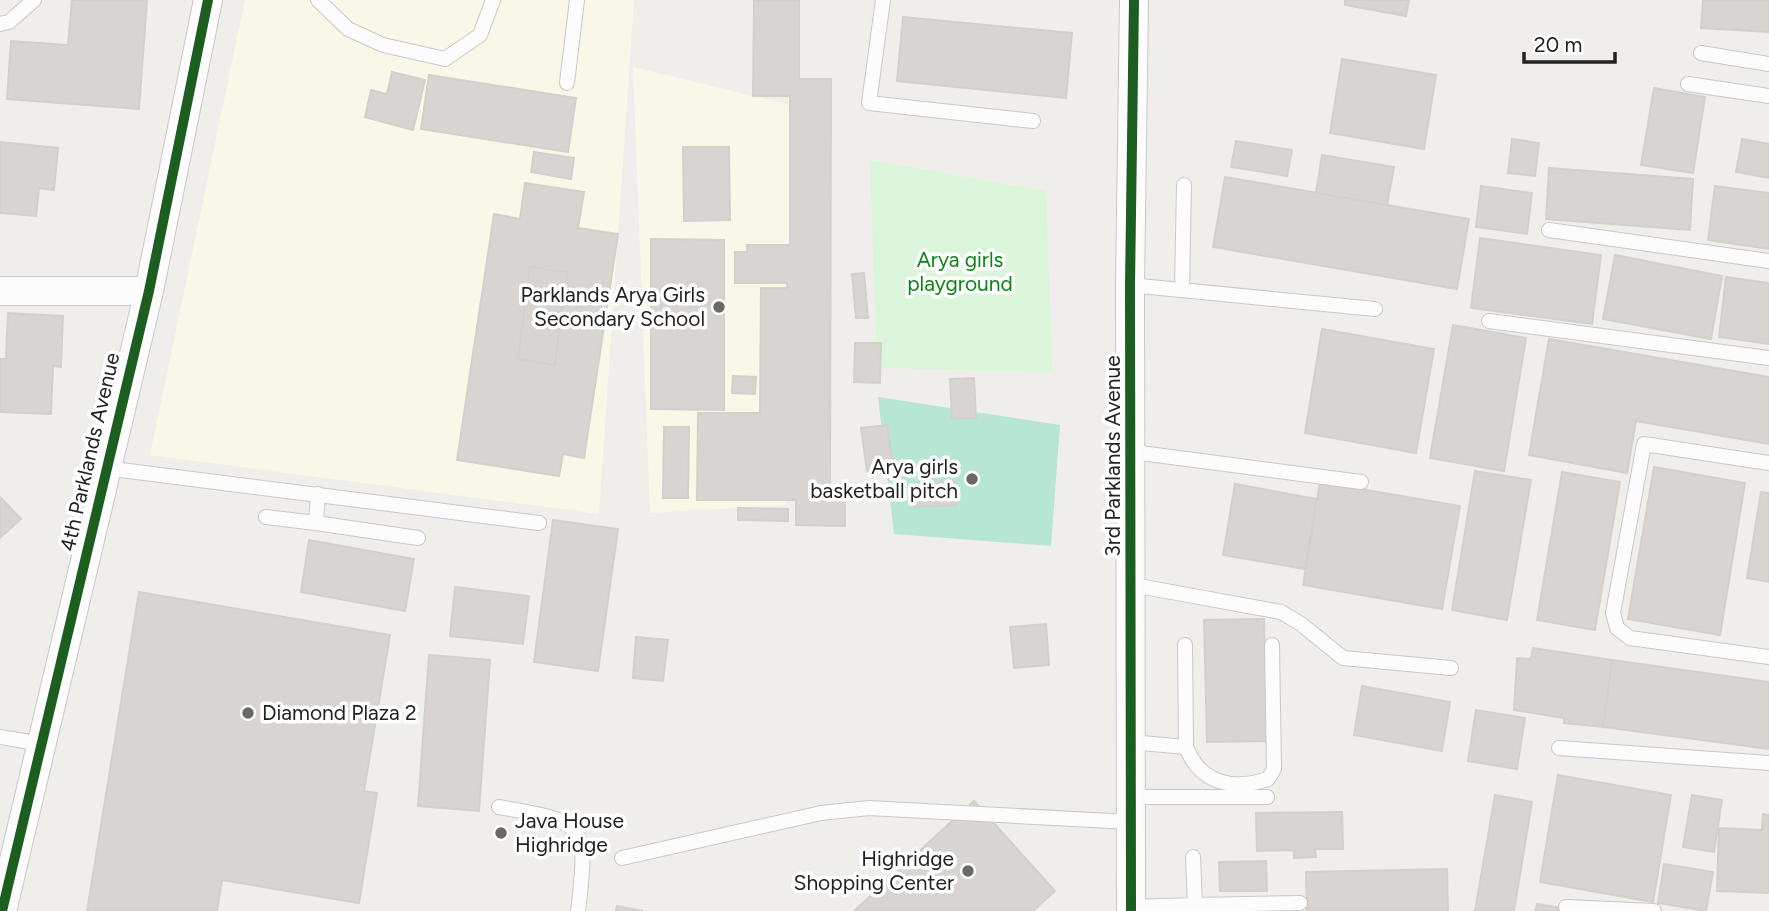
<svg xmlns="http://www.w3.org/2000/svg" width="1769" height="911" font-family="Figtree,sans-serif">
<style>
.education{fill:#f8f7e8}
.park{fill:#daf5da}
.pitch{fill:#b7e6d2}
.building{fill:#d7d4d2;stroke:#d3d0cc;stroke-width:2;fill-rule:evenodd}
.lines{fill:none;stroke-linecap:round;stroke-linejoin:round}
.service-casing{stroke:#c9c8c7;stroke-width:16}
.minor-casing{stroke:#c9c8c7;stroke-width:30}
.service{stroke:#fdfcfc;stroke-width:14}
.minor{stroke:#fdfcfc;stroke-width:28}
.cycleway-casing{stroke:#fff;stroke-width:15}
.cycleway{stroke:#1b5e20;stroke-width:10}
.poi-dot{fill:#6a6968;stroke:#fff;stroke-width:2.5}
.labels{text-anchor:middle;stroke-width:7;stroke-linejoin:round;paint-order:stroke}
.park-label{font-size:21px;fill:#0c8416;stroke:#fff}
.poi-label{font-size:21px;fill:#222;stroke:#fff;text-anchor:end}
.street-label{font-size:21px;fill:#222;stroke:#fff}
</style>
<rect width="100%" height="100%" fill="#f0eeeb"/>
<path class="education" d="M245 0H634L599 514 150 455Z
M633 67 806 109 785 505 650 513Z"/>
<path class="park" d="M870 160 1046 191 1052 372 877 368Z"/>
<path class="pitch" d="M878 397 1060 425 1051 546 894 534Z"/>
<path class="building" d="M72 0H147L139 109 7 99 11 41 68 45Z
M754 0H799V79H831L830 494H845V526L796 525V500H697L698 413H760L761 288H787V283H735V252H747V245H790V96H753Z
M1345 0H1409L1406 16 1345 5Z
M1703 0H1769V32L1701 28Z
M903 17 1072 33 1066 98 897 81Z
M1342 59 1436 75 1424 149 1330 133Z
M392 72 425 80 413 130 365 117 371 90 387 94Z
M429 75 576 98 568 152 421 129Z
M1654 88 1705 97 1693 173 1641 165Z
M1512 139 1539 143 1535 176 1508 173Z
M1742 139 1769 144V178L1736 172Z
M1236 141 1292 150 1287 176 1231 167Z
M0 142 58 148 54 190 39 188 36 216 0 213Z
M683 147H729L730 220 684 221Z
M534 152 574 158 571 179 531 172Z
M1322 155 1394 167 1387 205 1316 193Z
M1549 168 1693 179 1690 230 1546 219Z
M1225 177 1469 219 1457 289 1213 247Z
M525 183 584 192 578 228 618 234 584 458 563 454 559 476 457 460 494 214 520 219ZM530 267 567 272 555 365 518 359Z
M1481 186 1532 193 1527 234 1476 227Z
M1715 186 1769 193V249L1708 240Z
M1480 238 1601 255 1592 324 1471 308Z
M651 239 724 240V410L651 409Z
M1615 255 1722 276 1711 339 1603 319Z
M530 267 567 272 555 365 518 359Z
M864 273 868 318H856L852 274Z
M1726 277 1769 283V344L1719 337Z
M8 313 63 316 61 367 53 366 51 414 0 412V359H6Z
M1453 325 1526 338 1504 471 1430 458Z
M1322 329 1434 349 1416 453 1305 433Z
M1549 339 1769 377V444L1636 421 1627 473 1529 455Z
M855 343H881L880 383 854 382Z
M733 376 756 377 755 394 732 393Z
M974 378 976 418 952 419 950 379Z
M887 425 893 467 867 471 861 428Z
M664 427H689L688 498H663Z
M1654 467 1745 483 1720 635 1628 619Z
M1475 471 1531 480 1507 620 1452 610Z
M1562 472 1620 482 1595 630 1537 620Z
M955 481 957 505 915 507 913 484Z
M1320 482 1460 506 1442 609 1303 585Z
M1235 484 1317 499 1305 569 1223 555Z
M1761 492 1769 493V582L1747 578Z
M0 497 21 519 0 538Z
M738 508 788 509V521L738 520Z
M553 520 618 529 598 671 534 662Z
M309 540 414 559 405 611 301 592Z
M455 587 529 596 523 644 450 636Z
M139 592 390 635 364 791 377 793 359 903 222 880 217 911H87Z
M1264 619 1267 741 1207 742 1204 620Z
M1046 624 1049 665 1014 668 1010 627Z
M636 637 668 640 663 681 633 678Z
M1533 648 1612 660 1603 727 1564 723V718L1514 710 1517 658 1531 659Z
M429 655 490 660 479 811 418 806Z
M1612 660 1769 682V749L1603 727Z
M1362 686 1450 702 1442 751 1354 735Z
M1476 710 1525 718 1517 769 1468 761Z
M1558 775 1671 795 1653 902 1540 882Z
M1495 795 1532 802 1514 911H1475Z
M1692 795 1722 800 1714 852 1683 847Z
M974 801 1055 891 1033 911H854Z
M1342 812 1343 849H1315L1316 857 1294 858V850L1257 851 1256 813Z
M1763 814 1769 815V893L1717 891 1719 828 1762 830Z
M1266 861 1267 891H1220L1219 862Z
M1664 864 1713 872 1706 911 1658 903Z
M1447 869 1448 911H1307L1306 872Z
M1537 904 1578 911H1535Z
M617 906 643 911H616Z"/>
<g class="lines">
<defs>
<path id="service" d="M318 0 348 29 383 45 445 59 480 35 493 0
M883 0 869 103 1033 121
M0 24 9 22 34 0
M1701 53 1769 64
M567 83 577 0
M1688 84 1769 96
M1549 230 1769 261
M1130 285 1375 309
M1182 289 1184 185
M1489 321 1769 358
M1133 452 1361 482
M1769 463 1644 444 1613 613 1617 628 1630 638 1769 657
M105 468 539 523
M266 517 316 523 318 494
M316 523 418 538
M1133 585 1281 612 1301 624 1343 658 1451 668
M0 737 42 744
M1131 742 1186 747 1185 645
M1186 747C1200 783 1232 791 1268 779L1274 769 1272 645
M1559 748 1769 763
M1130 797H1267
M499 807C585 822 589 822 578 911
M622 858 821 813 869 808 1130 822
M1131 907 1195 905 1193 857
M1566 907 1654 911
M1194 911 1195 905 1300 903"/>
<path id="minor" d="M0 291H149
M2 911 149 291 208 0
M1131 911 1130 285 1134 0"/>
</defs>
<use href="#service" class="service-casing"/>
<use href="#minor" class="minor-casing"/>
<use href="#service" class="service"/>
<use href="#minor" class="minor"/>
<defs>
<path id="cycleway" d="M2 911 149 291 208 0
M1131 911 1130 285 1134 0"/>
</defs>
<use href="#cycleway" class="cycleway-casing"/>
<use href="#cycleway" class="cycleway"/>
</g>
<g class="poi-dot">
<circle cx="719" cy="307" r="7"/>
<circle cx="972" cy="479" r="7"/>
<circle cx="248" cy="713" r="7"/>
<circle cx="501" cy="833" r="7"/>
<circle cx="968" cy="871" r="7"/>
</g>
<g class="labels">
<g class="park-label">
<text x="960" y="267">Arya girls<tspan x="960" dy="24">playground</tspan></text>
</g>
<g class="poi-label">
<text x="705" y="302">Parklands Arya Girls<tspan x="705" dy="24">Secondary School</tspan></text>
<text x="958" y="474">Arya girls<tspan x="958" dy="24">basketball pitch</tspan></text>
<text x="262" y="720" text-anchor="start">Diamond Plaza 2</text>
<text x="515" y="828" text-anchor="start">Java House<tspan x="515" dy="24">Highridge</tspan></text>
<text x="954" y="866">Highridge<tspan x="954" dy="24">Shopping Center</tspan></text>
</g>
<g class="street-label">
<text transform="translate(90 452) rotate(-77)" y="7">4th Parklands Avenue</text>
<text transform="translate(1113 456) rotate(-90)" y="7">3rd Parklands Avenue</text>
</g>
</g>
<path d="M1524 52v10h91v-10" fill="none" stroke="#222222" stroke-width="3.5"/>
<text x="1534" y="52" font-size="21" fill="#222222" stroke="#ffffff" stroke-width="5" paint-order="stroke">20 m</text>
</svg>
